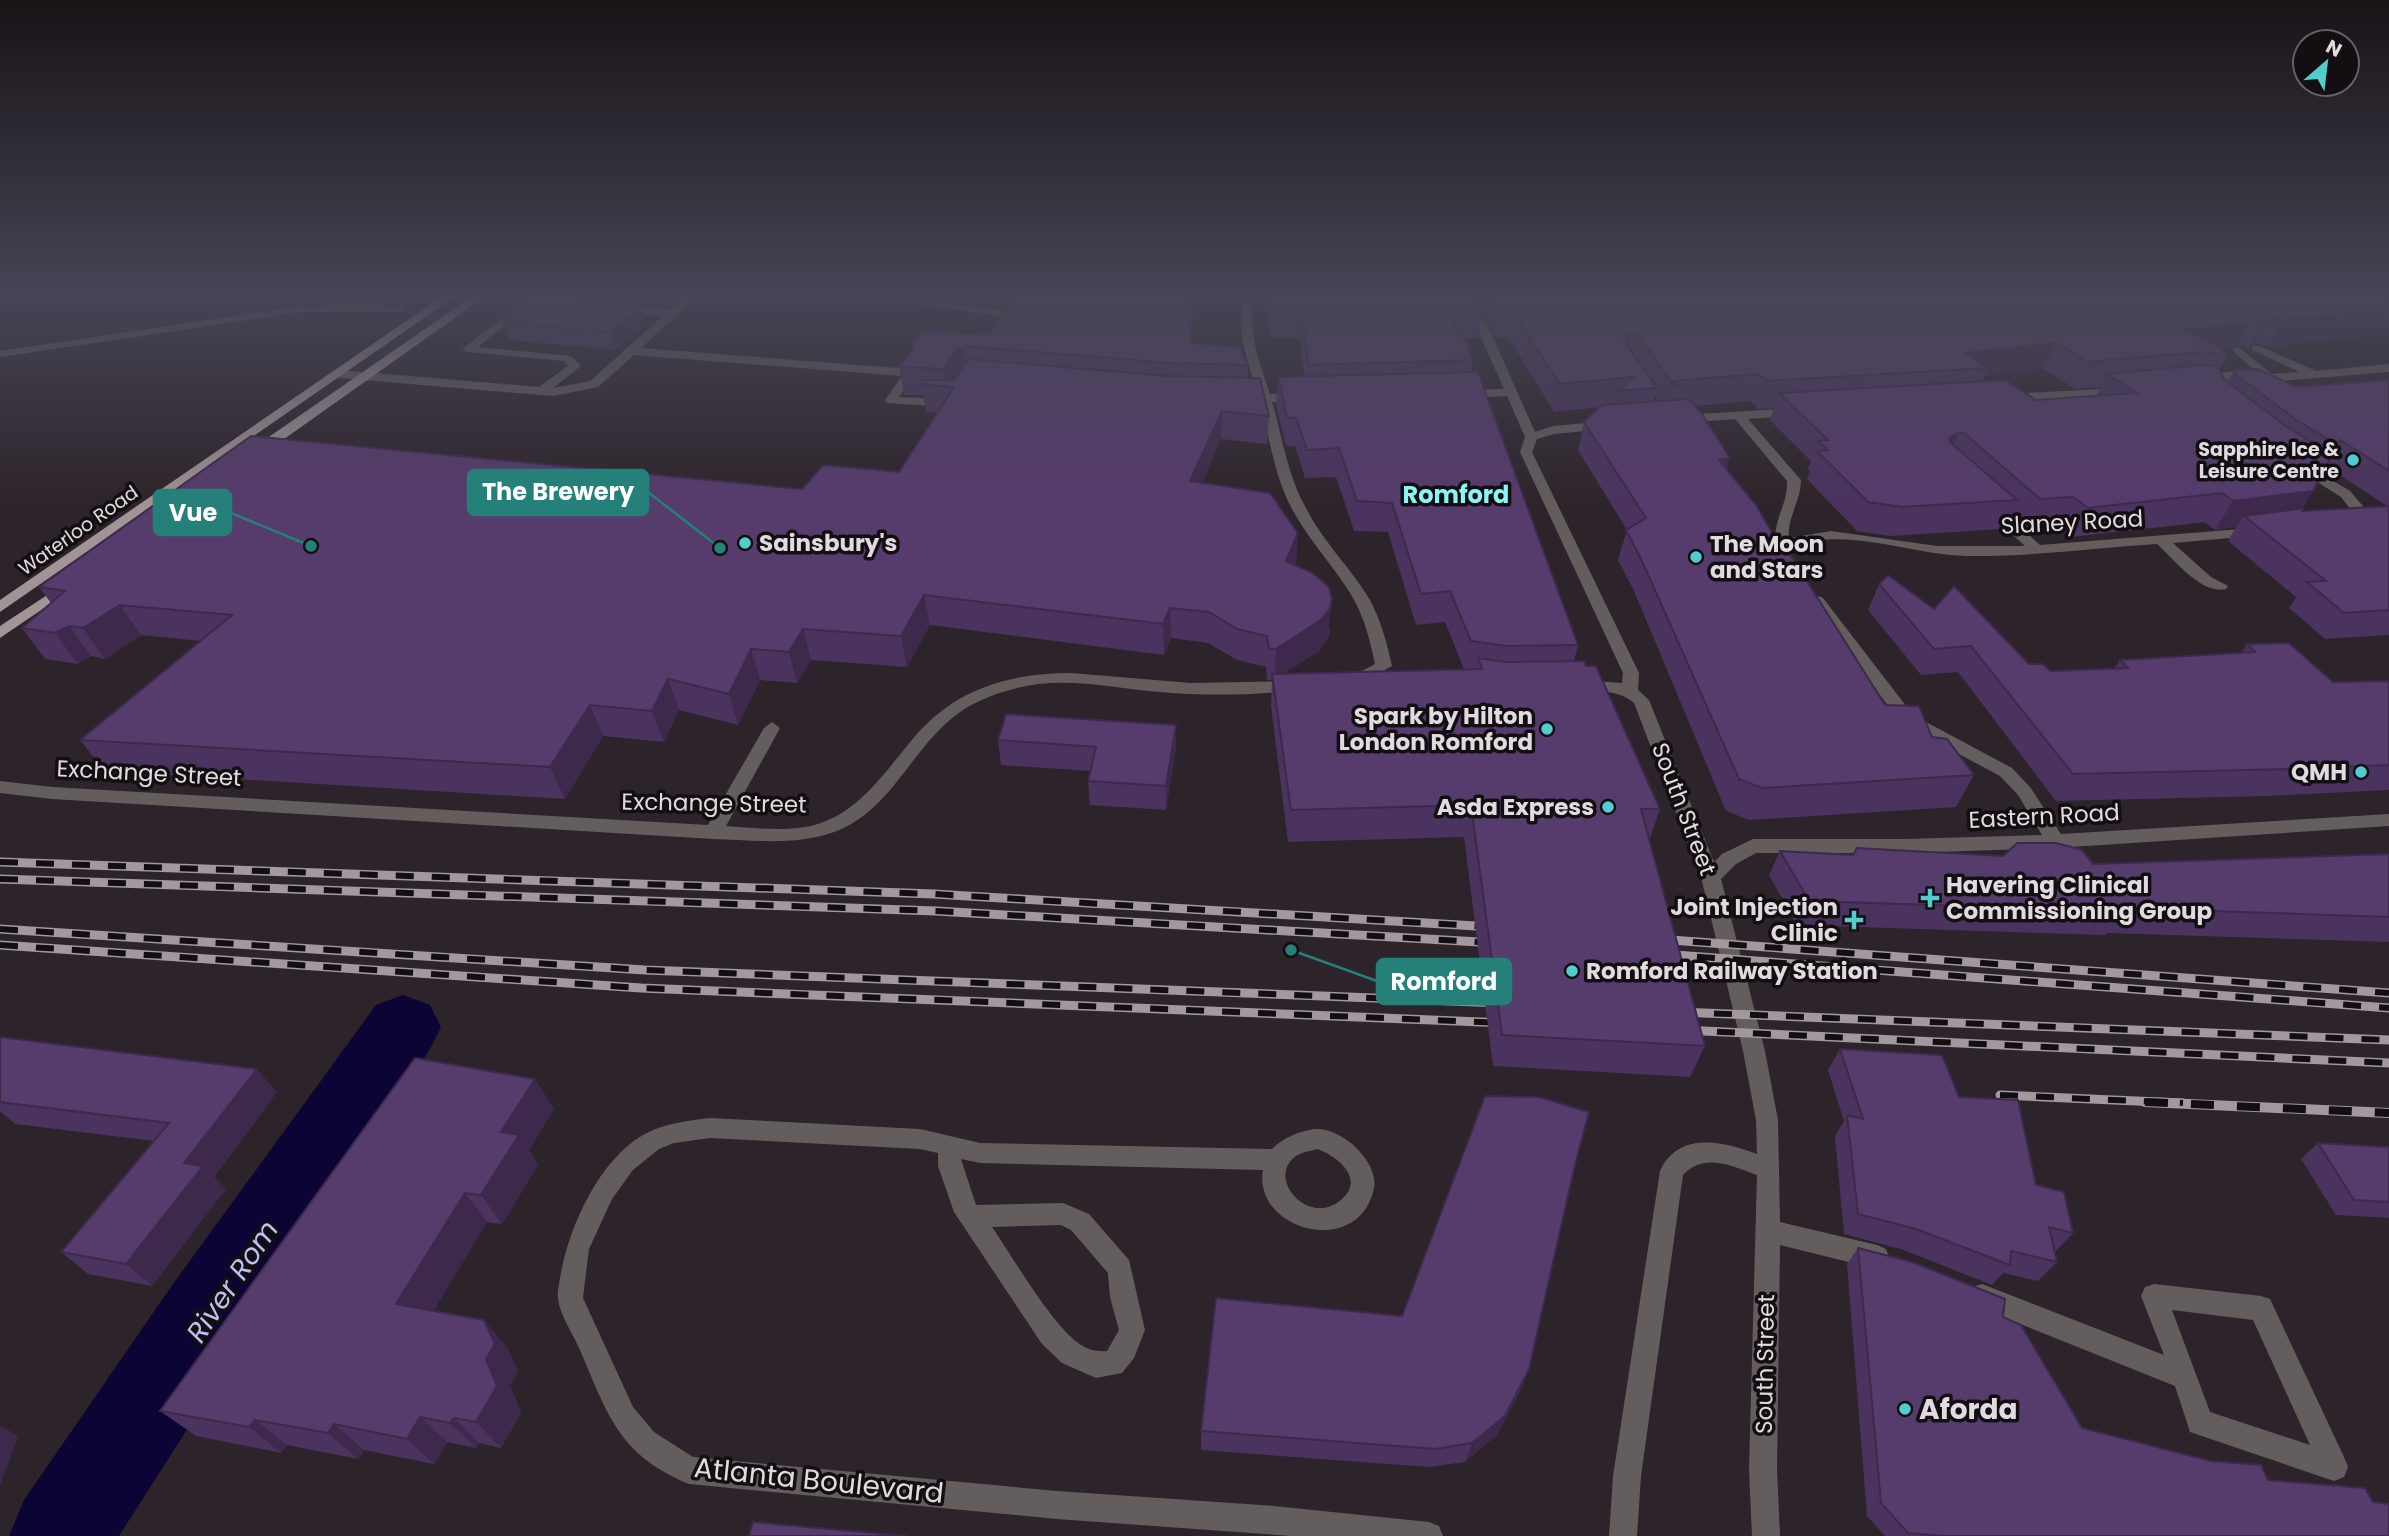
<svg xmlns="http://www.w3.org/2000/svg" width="2389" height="1536" font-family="Poppins,sans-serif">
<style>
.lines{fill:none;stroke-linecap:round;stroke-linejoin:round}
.river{fill:#0c0434;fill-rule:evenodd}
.minor{fill:#645d5e;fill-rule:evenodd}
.major{fill:#a19496;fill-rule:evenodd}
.rail-far1-casing{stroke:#a1999e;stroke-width:9}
.rail-casing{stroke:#a1999e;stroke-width:10}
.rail-far1{stroke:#120e11;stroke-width:6;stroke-dasharray:18;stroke-linecap:butt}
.rail{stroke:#120e11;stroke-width:8;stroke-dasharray:23;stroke-linecap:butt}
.wall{fill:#4a335e;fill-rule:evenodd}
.shaded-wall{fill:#3c294c}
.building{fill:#563b6d;stroke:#3c294c;stroke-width:2}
.poi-dot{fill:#52cdcd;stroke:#120e11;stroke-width:2.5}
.labels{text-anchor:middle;stroke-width:7;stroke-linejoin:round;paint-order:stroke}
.far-poi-label{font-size:19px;font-weight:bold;fill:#e1dadf;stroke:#120e11;text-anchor:end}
.far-street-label{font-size:19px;fill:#e1dadf;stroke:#120e11}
.street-label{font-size:23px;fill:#e1dadf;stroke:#120e11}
.poi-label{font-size:23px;font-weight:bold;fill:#e1dadf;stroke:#120e11;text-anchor:start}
.far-district-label{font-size:24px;font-weight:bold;fill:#89f5f4;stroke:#120e11}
.near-water-label{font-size:28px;font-style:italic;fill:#bbc0f2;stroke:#120e11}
.near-poi-label{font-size:28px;font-weight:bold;fill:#e1dadf;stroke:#120e11;text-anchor:start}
.near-street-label{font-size:28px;fill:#e1dadf;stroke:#120e11}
.leader{fill:none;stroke:#248079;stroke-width:2.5}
.callout-dot{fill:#248079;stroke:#120e11;stroke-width:2.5}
.callout{fill:#248079;stroke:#248079;stroke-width:2.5}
.callout-label{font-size:24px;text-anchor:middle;font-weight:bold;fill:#fff}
</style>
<rect width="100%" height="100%" fill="#2d232a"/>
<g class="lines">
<path class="river" d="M403 995 430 1005 441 1027 430 1049 119 1536H9L24 1500 173 1284 376 1005Z"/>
<path class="minor" d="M283 293H322L270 301 265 298Z
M363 293H376L362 304 402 306 407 309 402 312H301L0 357V351L301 306 348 304Z
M689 293H701L641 348 910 369 916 373 899 397 946 399 952 403 946 407 887 403 885 400 902 376 634 355 598 387 553 396 339 378 333 374 339 370 539 387 568 366 564 361 468 352 462 349 522 304 526 305V309L478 347 571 356 581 366 553 388 590 381 663 316 618 312 614 311V307L670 310Z
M838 293H897L905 298 1020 313 1025 316 1020 319Z
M1245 293H1255C1246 329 1259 361 1270 394H1300L1306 398 1300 402H1272C1283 439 1287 474 1306 508 1323 542 1351 568 1370 600 1381 621 1387 643 1392 666L1359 684 1353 685 1345 680 1375 664C1370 641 1365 619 1353 598 1335 567 1309 541 1292 509 1274 475 1270 439 1260 402H1244L1238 398 1244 394H1258C1247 361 1235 329 1245 293Z
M1454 293H1465L1491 333 1535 432 1553 426 1607 421 1613 425 1607 429 1554 434 1537 439 1532 452 1639 673 1638 690 1649 700 1714 862 1722 854 1753 839H1905L2042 835 2018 795 2000 776 1901 723 1810 601 1818 596 1823 598 1913 715 2012 768 2030 787 2061 834 2389 814V826L2056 848 1905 853H1756L1736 864 1721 879 1765 1051 1778 1120 1780 1222 1877 1245 1886 1249 1889 1257 1886 1265 1877 1269 1780 1245 1777 1469 1780 1536H1752L1749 1469 1757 1175C1732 1166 1704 1152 1683 1175L1641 1476 1637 1536H1609L1613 1476 1660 1171C1679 1130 1724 1142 1757 1154L1756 1120 1743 1051 1701 877 1634 703C1614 685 1584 696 1574 685L1582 680 1622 683 1623 673 1520 452 1525 437 1507 396 1464 398 1458 394 1464 390 1504 389 1479 333Z
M2252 346H2260L2316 371 2389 364V372L2269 382 2244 378 2201 383 2195 379 2201 375 2244 370 2256 372 2232 350 2238 347 2272 374 2300 372 2252 350Z
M2120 388 2124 389V395L2008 402 2002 398 2008 394Z
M1795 408 1801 412 1799 415 1748 419 1801 480C1801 501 1787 517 1789 538L1831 531 1937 546H2025L1985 510V504H1995L2040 545 2253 528 2260 532 2253 536 2173 543 2211 577 2228 586 2226 589C2201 595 2174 559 2157 544 2093 548 2029 557 1965 556 1911 555 1842 525 1792 548L1791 559H1781C1765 526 1788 511 1787 481L1735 419 1683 423 1677 419 1683 415Z
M2300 461 2350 491 2369 513 2389 522V531L2358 519 2341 497 2295 468 2293 465Z
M1071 673 1191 683 1293 681 1301 686 1293 691C1249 695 1205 696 1160 692 1112 688 1061 675 1013 689 991 695 968 704 951 719 909 754 889 812 834 832 795 846 753 840 713 839L52 799 0 793V781L52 787 708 825 764 728 772 722 780 728 726 826C756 828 792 833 821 823 861 809 885 772 911 741 952 690 1007 673 1071 673Z
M710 1118 920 1129 980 1143 1272 1149C1283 1138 1299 1131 1315 1129 1341 1127 1379 1161 1374 1188 1359 1260 1252 1230 1263 1170L980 1163 961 1159 976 1205 1063 1203 1089 1214 1129 1260 1145 1330 1134 1358 1122 1373 1096 1378 1062 1363 1042 1344 954 1212 938 1166V1153L920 1149 710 1138 674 1143 659 1149 633 1170 612 1199 589 1249 583 1298 633 1407 654 1432 693 1457 1057 1491 1274 1506 1429 1522 1439 1526 1443 1536H1291L1057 1519 689 1484C617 1454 608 1414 579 1348 573 1334 560 1315 558 1299 557 1293 559 1285 560 1278 568 1229 598 1161 643 1135 664 1123 687 1121 710 1118ZM1317 1149C1335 1155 1363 1176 1345 1196 1312 1232 1264 1179 1296 1156 1302 1152 1311 1151 1317 1149ZM1061 1225 1071 1230 1108 1273 1110 1297 1119 1330 1107 1351C1097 1352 1089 1350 1081 1345 1053 1327 1012 1256 992 1227Z
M1982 1284 2164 1355 2141 1296 2145 1287 2154 1284 2261 1296 2270 1299 2344 1457 2348 1467 2344 1477 2334 1481 2190 1432 2175 1386 1973 1305 1969 1296 1973 1287ZM2172 1310 2253 1320 2310 1445 2210 1412Z"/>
<path class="major" d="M447 293H460L0 612V600Z
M477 293H490L263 454H253V448Z
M67 582 72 583 74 586 72 589 0 638V626Z"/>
<defs>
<path id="rail-far1" d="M0 862 934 894 1493 927
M0 879 936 911 1497 943
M0 929 645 970 1503 1003
M1657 939 2389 993
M0 945 641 988 1506 1023
M1661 954 2389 1008
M1678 1012 2389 1040
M1681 1030 2389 1063
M2000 1095 2183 1103"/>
<path id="rail" d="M2145 1102 2389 1113"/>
</defs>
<use href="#rail-far1" class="rail-far1-casing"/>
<use href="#rail" class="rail-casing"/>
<use href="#rail-far1" class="rail-far1"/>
<use href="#rail" class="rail"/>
</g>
<path class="wall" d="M531 293H625L612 302 593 301 594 303 641 306 646 324 616 350 510 340 503 322Z
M1261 293H2389L2266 347 2255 343 2248 349 2237 345 2230 350 2222 351 2228 355 2219 370 2227 382 2234 370 2296 387 2389 380V635L2325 639 2289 608 2296 597 2228 541 2236 527 2215 530 2205 522 2072 537 2058 525 2026 528 2010 514 2002 529 1890 536 1857 531 1807 479 1810 471 1808 469 1811 461 1770 420 1774 408 1758 409 1750 401 1695 406 1726 469 1785 555 1885 705 1932 737 1974 775 1956 807 1749 820 1726 811 1634 591 1618 560 1627 530 1578 450 1584 422 1600 407 1554 412 1509 338H1496L1482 315 1478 338H1464L1473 360 1471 372 1578 645 1574 661 1586 666 1660 809 1649 841 1705 1046 1690 1077 1493 1066 1464 837 1288 842 1271 705 1272 680H1267L1266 667 1237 660 1208 643 1171 638 1164 655 930 625 907 667 811 660 797 683 760 680 738 725 679 710 664 742 603 736 565 799 105 771 80 740 201 641 141 635 105 659 91 656 78 664 45 659 22 628 51 603 39 587 802 489 899 472 938 413 926 412 923 395H904L899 367 913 349 912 343 989 335 1191 322V343L1248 365V378L1269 416 1267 444 1221 439 1202 483 1298 533 1296 562 1295 565 1330 630 1328 639 1319 651 1283 674 1464 669 1445 622 1416 625 1388 532 1354 531 1336 477 1305 478 1295 446H1286L1276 405 1278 377 1304 376 1300 338H1271ZM2044 369 2075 389 2101 387 2096 396 2036 400 1982 381 1984 376ZM1655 396 1656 398 1658 401 1653 402ZM2326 466 2387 506 2302 511V509Z
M1879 584 1934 609 2029 664 2050 671 2114 669 2120 660 2241 653 2247 644 2333 682 2389 681V790L2267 796 2056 801 1958 672 1921 675 1868 610Z
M998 740 1176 749 1166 810 1090 805 1088 781 1091 771 1001 765Z
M1780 851 1853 855 2093 864 2389 854V942L2107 933 2105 935 1797 925 1769 875Z
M0 1037 277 1092 214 1177 226 1189 152 1286 88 1274 61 1252 154 1141 15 1124 0 1111Z
M1840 1049 1959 1097 2036 1185 2073 1233 2055 1252 2057 1262 2038 1281 2003 1273 1992 1285 1901 1249 1844 1234 1835 1136 1844 1121 1828 1070Z
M535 1079 554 1109 529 1150 538 1165 502 1224 487 1222 434 1310 507 1347 518 1371 510 1386 521 1412 501 1448 479 1443 476 1448 447 1442 434 1464 364 1450 358 1459 287 1445 281 1453 196 1436 160 1411Z
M2318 1143 2389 1147V1218L2336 1215 2301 1159Z
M1575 1165 1529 1369 1521 1389 1497 1435 1465 1462 1429 1467 1201 1450V1431L1402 1316Z
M1858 1248 2003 1317 2082 1428 2268 1480 2373 1502 2389 1536H1885L1867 1516 1847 1264Z"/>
<path class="shaded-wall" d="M23 293H73L26 298Z
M609 293H625L612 302Z
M1192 293H1202L1190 323V298Z
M591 295 597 313 580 302Z
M641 306 646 324 616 350 610 332Z
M2389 310V334L2266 347 2282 320Z
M2270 317 2255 343 2248 349 2263 322Z
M2252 319 2237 345 2230 350 2209 353 2186 330Z
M1631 333 1625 360 1624 341Z
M2056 343 2044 369 1984 376 1988 368 1964 353Z
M964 346 967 372 945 386 943 369 957 348Z
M1222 411 1221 439 1190 510V481Z
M1959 432 1947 460 1949 438Z
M1730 458 1721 487 1719 460Z
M2313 491 2294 520 2244 516 2236 527 2215 530 2233 501Z
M1298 533 1296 562 1284 591 1286 561Z
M924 595 930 625 907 667 901 636Z
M1332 599 1328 639 1319 651 1274 679 1276 649Z
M120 605 141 635 105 659 83 628Z
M1170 608 1171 638 1164 655 1163 624Z
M69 626 91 656 78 664 55 633Z
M803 629 811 660 797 683 789 652Z
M751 649 760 680 738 725 729 694Z
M668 679 679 710 664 742 652 711Z
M590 705 603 736 565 799 550 767Z
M1176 725V749L1166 810V786Z
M257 1069 277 1092 214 1177 226 1189 152 1286 126 1264 184 1163Z
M535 1079 554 1109 529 1150 538 1165 502 1224 481 1195 501 1132Z
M465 1193 487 1222 421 1331 396 1304Z
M484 1320 507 1347 518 1371 510 1386 521 1412 501 1448 476 1422 486 1359Z
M1529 1369 1521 1389 1497 1435 1465 1462 1472 1443Z
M420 1417 447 1442 434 1464 407 1439Z
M454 1418 479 1443 476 1448 450 1423Z
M255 1420 287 1445 281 1453 249 1427Z
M334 1424 364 1450 358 1459 328 1433Z
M0 1425 18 1436 0 1486Z"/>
<path class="building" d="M531 293H575L591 295 580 302 641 306 610 332 503 322Z
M1019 293H1192L1190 298 1191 343 1240 347 1248 365 1169 363 964 346 957 348 943 369 899 367 914 348 912 343 922 330 989 335 1014 295Z
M1268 293H1471L1482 312H1446L1466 340 1473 360 1308 365 1302 312H1272Z
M1488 293H2389V310L2282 320 2270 317 2263 322 2252 319 2245 324 2186 330 2223 348 2222 351 2228 355 2201 352 2088 362 2056 343 1964 353 1988 368 1767 381 1758 374 1673 381 1678 387H1675L1639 336 1631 333 1624 341 1657 388 1618 391 1633 377 1560 384 1513 312H1500Z
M969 359 1168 376 1260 378 1269 416 1222 411 1190 481 1270 493 1298 533 1286 561 1313 573 1329 587 1332 599 1330 609 1321 620 1276 649H1269L1267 636 1237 629 1209 612 1170 608 1163 624 924 595 901 636 803 629 789 652 751 649 729 694 668 679 652 711 590 705 550 767 80 740 232 615 120 605 83 628 69 626 55 633 22 628 65 591 39 587 251 436 802 489 823 465 899 472 954 387 922 384 924 380H954Z
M2201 365 2217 366 2225 380 2284 425 2332 455 2313 491 2233 501 2222 493 2088 508 2073 497 2040 499 1965 434 1959 432 1949 438 1951 443 2017 500 1902 507 1868 502 1817 451 1828 450 1818 441 1828 440 1779 393 2005 380 2036 400 2137 393 2107 374Z
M2258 369 2296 387 2389 380V471L2340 440 2337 445 2295 419 2235 374 2234 370Z
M1478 372 1578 645 1507 646 1471 641 1450 591 1421 594 1392 503 1357 501 1339 448 1307 450 1296 418 1287 417 1278 377Z
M1689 399 1700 411 1730 458 1719 460 1756 505 1785 555 1790 554 1885 705 1919 706 1932 737 1947 739 1974 775 1762 788 1739 779 1642 561 1626 530 1646 518 1584 422 1602 405Z
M2389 506V610L2344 613 2307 582 2326 581 2244 516 2304 508 2302 511Z
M1888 575 1934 609 1954 586 2029 664H2043L2050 671 2128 668 2120 660 2255 652 2247 644 2289 643 2333 682 2389 681V765L2288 769 2073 774 1971 646 1934 649 1879 584Z
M1478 658 1506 662 1584 661 1586 666H1596L1660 809H1641L1705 1046 1502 1035 1471 805 1291 810 1272 674 1482 669Z
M1006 714 1176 725 1166 786 1088 781 1096 747 998 740Z
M2017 843H2056L2082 850 2093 864 2389 854V917L2122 908 2123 911 1809 901 1780 851 1853 855 1857 848 2003 856Z
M0 1037 257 1069 184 1163 203 1166 126 1264 61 1252 169 1123 0 1102Z
M1840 1049 1942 1055 1959 1097 2018 1100 2036 1185 2064 1192 2073 1233 2049 1227 2057 1262 2011 1251 2010 1265 1916 1229 1858 1214 1847 1115 1863 1119Z
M415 1058 535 1079 501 1132 519 1135 481 1195 465 1193 396 1304 484 1320 495 1344 486 1359 497 1386 476 1422 454 1418 450 1423 420 1417 407 1439 334 1424 328 1433 255 1420 249 1427 160 1411Z
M1485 1096 1539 1097 1589 1112 1575 1165 1529 1369 1505 1416 1472 1443 1435 1449 1201 1431 1216 1298 1402 1316Z
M2318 1143 2389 1147V1202L2354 1200Z
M1858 1248 1912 1262 2005 1299 2003 1317 2021 1325 2082 1428 2211 1461 2261 1465 2268 1480 2365 1488 2373 1502 2389 1504V1536H1943L1908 1533 1881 1503Z
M753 1522 907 1536H749Z"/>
<linearGradient id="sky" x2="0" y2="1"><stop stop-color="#191317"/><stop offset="0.58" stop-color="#464555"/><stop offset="1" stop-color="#464555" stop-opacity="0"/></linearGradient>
<rect width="2389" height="508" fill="url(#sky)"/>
<g class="poi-dot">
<circle cx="2353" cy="460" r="7"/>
<circle cx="745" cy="543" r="7"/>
<circle cx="1696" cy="557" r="7"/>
<circle cx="1547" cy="729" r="7"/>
<circle cx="2361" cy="772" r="7"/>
<circle cx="1608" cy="807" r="7"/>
<path d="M1926.5 887.5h7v7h7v7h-7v7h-7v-7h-7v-7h7z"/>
<path d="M1850.5 909.5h7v7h7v7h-7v7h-7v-7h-7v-7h7z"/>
<circle cx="1572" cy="971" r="7"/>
<circle cx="1905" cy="1409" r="7"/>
</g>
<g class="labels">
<g class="far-poi-label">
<text x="2339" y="456">Sapphire Ice &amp;<tspan x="2339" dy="22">Leisure Centre</tspan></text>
</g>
<g class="far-street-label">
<text transform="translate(78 530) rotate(-35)" y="7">Waterloo Road</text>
</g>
<g class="street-label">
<text transform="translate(2072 522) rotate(-3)" y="8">Slaney Road</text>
<text transform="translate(149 773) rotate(3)" y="8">Exchange Street</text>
<text transform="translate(714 803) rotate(1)" y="8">Exchange Street</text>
<text transform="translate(1684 809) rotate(69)" y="8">South Street</text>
<text transform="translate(2044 816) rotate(-3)" y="8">Eastern Road</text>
<text transform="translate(1765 1364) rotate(-89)" y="8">South Street</text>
</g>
<g class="poi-label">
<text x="759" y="551">Sainsbury's</text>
<text x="1710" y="552">The Moon<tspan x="1710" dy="26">and Stars</tspan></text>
<text x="1533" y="724" text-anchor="end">Spark by Hilton<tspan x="1533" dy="26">London Romford</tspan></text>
<text x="2347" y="780" text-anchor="end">QMH</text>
<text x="1594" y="815" text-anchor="end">Asda Express</text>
<text x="1946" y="893">Havering Clinical<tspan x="1946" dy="26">Commissioning Group</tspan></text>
<text x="1838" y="915" text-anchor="end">Joint Injection<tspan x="1838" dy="26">Clinic</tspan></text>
<text x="1586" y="979">Romford Railway Station</text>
</g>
<g class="far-district-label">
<text x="1456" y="503">Romford</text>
</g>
<g class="near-water-label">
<text transform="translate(232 1281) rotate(-56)" y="10">River Rom</text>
</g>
<g class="near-poi-label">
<text x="1919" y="1419">Aforda</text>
</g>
<g class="near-street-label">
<text transform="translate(819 1480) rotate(6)" y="10">Atlanta Boulevard</text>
</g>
</g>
<path class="leader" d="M720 548L648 492M311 546L231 513M1291 950L1377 981"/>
<g class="callout-dot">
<circle cx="720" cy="548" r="7"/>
<circle cx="311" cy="546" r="7"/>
<circle cx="1291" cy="950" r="7"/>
</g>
<g class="callout">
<rect x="468" y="470" width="180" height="45" rx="7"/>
<rect x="154" y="490" width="77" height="45" rx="7"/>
<rect x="1377" y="959" width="134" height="45" rx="7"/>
</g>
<g class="callout-label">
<text x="558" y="500">The Brewery</text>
<text x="193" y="521">Vue</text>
<text x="1444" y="990">Romford</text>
</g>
<g transform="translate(2326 63) rotate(28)"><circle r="33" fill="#120e11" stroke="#656063" stroke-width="2"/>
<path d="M0-5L12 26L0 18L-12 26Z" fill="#52cdcd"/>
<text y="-10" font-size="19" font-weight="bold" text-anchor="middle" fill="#e1dadf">N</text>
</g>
</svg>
